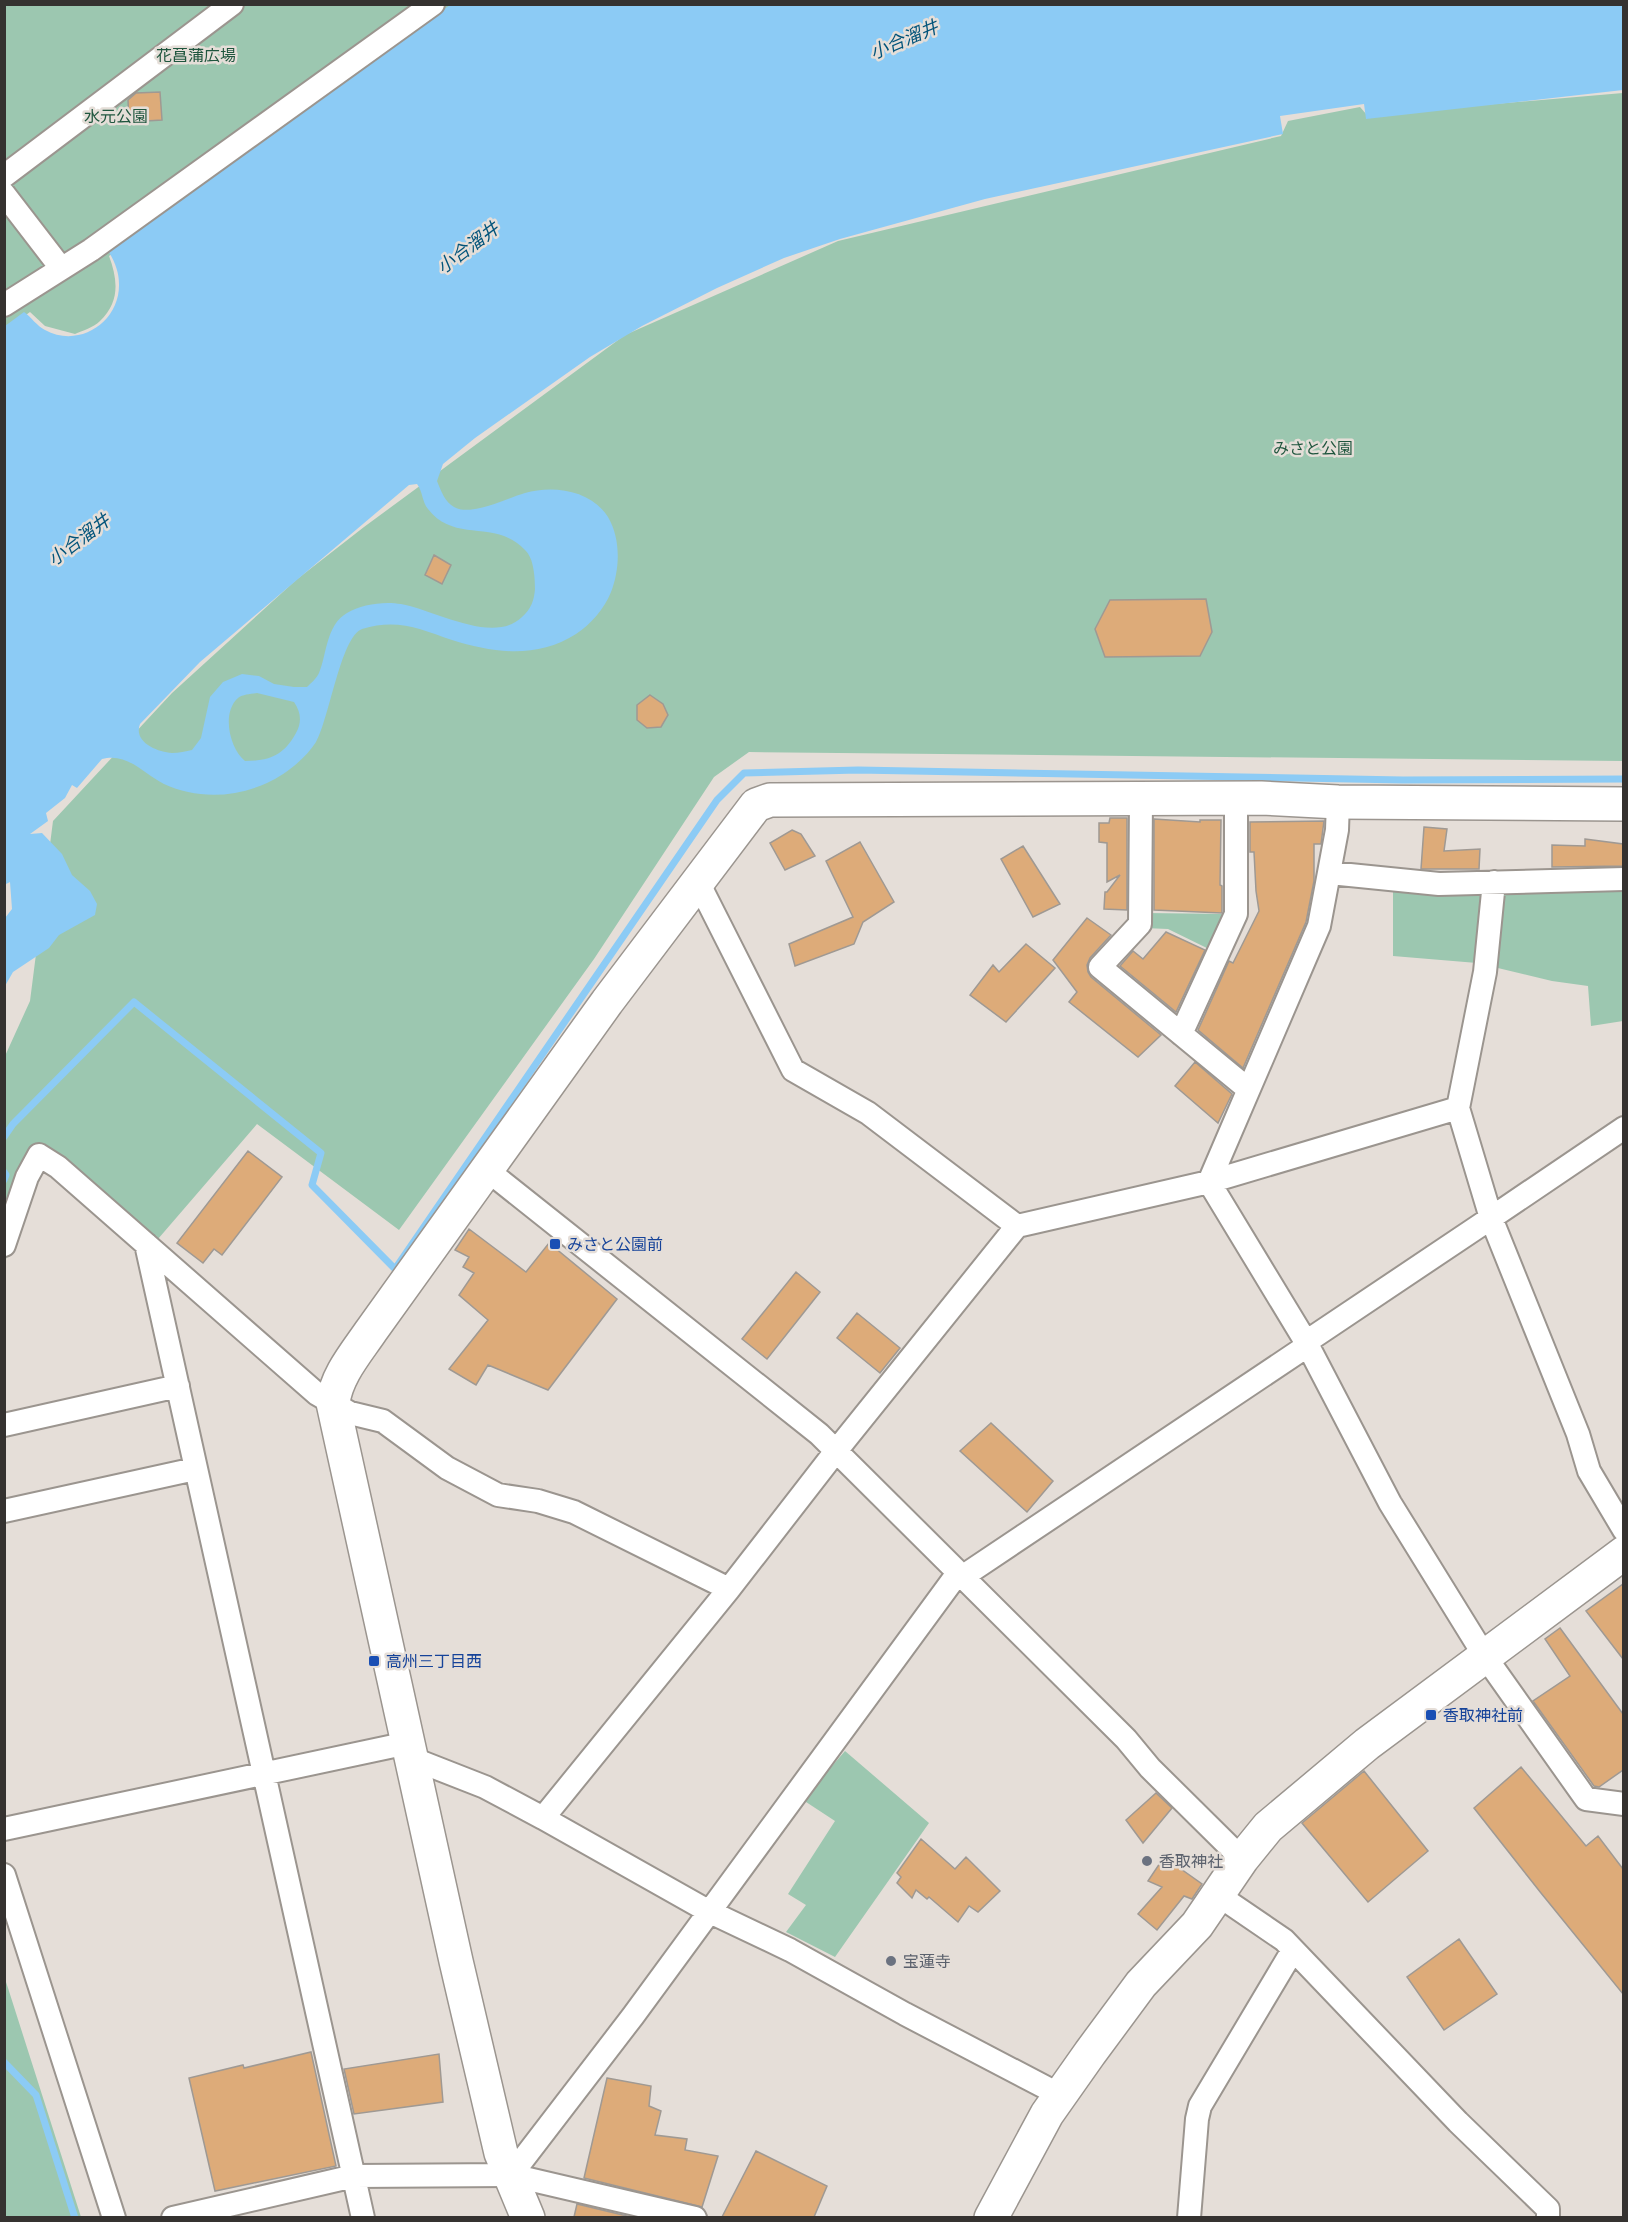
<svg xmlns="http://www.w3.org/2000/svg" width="1628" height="2222" font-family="Roboto,'Noto Sans JP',sans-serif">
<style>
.green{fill:#9cc7b0}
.water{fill:#8ccbf5;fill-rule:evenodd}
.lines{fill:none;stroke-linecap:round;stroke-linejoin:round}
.stream{stroke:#8ccbf5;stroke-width:7}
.building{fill:#ddab79;stroke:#9f9993;stroke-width:1.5}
.street-casing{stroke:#9b958f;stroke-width:26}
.secondary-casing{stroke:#9b958f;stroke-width:36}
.street{stroke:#fff;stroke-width:22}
.secondary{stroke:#fff;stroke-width:33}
.transit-dot{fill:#1a4fb4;stroke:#e5ded8;stroke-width:2}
.worship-dot{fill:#6b7280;stroke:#e5ded8;stroke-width:2}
.labels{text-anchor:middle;stroke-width:5;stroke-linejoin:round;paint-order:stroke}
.park-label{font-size:16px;fill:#1f563e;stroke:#e5ded8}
.transit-label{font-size:16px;fill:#164399;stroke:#e5ded8;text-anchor:start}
.worship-label{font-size:16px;fill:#5b616d;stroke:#e5ded8;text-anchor:start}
.water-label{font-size:18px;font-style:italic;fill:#01537a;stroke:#e5ded8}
</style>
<rect width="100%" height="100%" fill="#e5ded8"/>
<path class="green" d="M4 5H463L109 256C118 280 120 302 100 321 94 327 82 331 75 334L45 326 30 312 5 330Z
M1623 93V761L749 752 714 777 594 959 399 1230 257 1124 158 1239 47 1146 5 1262V1056L30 1001 53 821 172 693 296 580 364 527 625 335 838 241 1281 136 1288 121 1360 107 1367 115Z
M1623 885V1021L1591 1026 1588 986 1552 981 1477 963 1393 956V889Z
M1145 913 1227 914 1213 951 1168 929 1144 928Z
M845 1751 929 1823 835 1957 786 1932 806 1905 788 1894 835 1821 803 1800Z
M4 1976 8 1988 81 2217H5Z"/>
<path class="water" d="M450 5H1623V90L1366 119 1364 104 1280 116 1283 134 985 199 840 239 784 258 717 288 642 326 590 357 475 438 443 464 437 481C441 491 445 502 454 507 471 517 507 498 525 493 553 485 591 490 608 517 621 539 620 569 611 592 605 608 590 625 576 634 537 659 494 653 452 640 420 629 397 618 362 629 341 636 329 720 316 742 305 759 285 775 267 783 234 798 196 799 164 784 144 774 127 752 102 759L77 788 72 785 65 798 46 813 48 821 30 834 42 833 62 854 72 875 90 891 97 904 95 915 59 935 49 948 13 972 5 986V918L12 909 10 882 4 885 5 326 24 312C31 317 37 326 45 330 79 349 120 322 119 284 119 271 114 260 107 249ZM417 484C423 492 422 502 428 509 455 544 495 518 525 550 534 558 535 578 535 589 534 601 531 609 522 617 493 645 435 610 401 604 385 601 361 604 347 613 326 625 327 654 319 673 317 678 311 683 307 687H294L274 684 259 676 242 674 223 682 210 697 201 738 192 750C186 751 179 753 172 753 157 752 133 742 140 724L200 662 409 485ZM257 693 294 702C301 712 302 722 296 733 284 755 270 761 245 761 230 749 221 713 238 698 243 694 250 694 257 693Z"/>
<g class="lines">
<path class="stream" d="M4 1137 13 1124 134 1002 321 1153 312 1185 395 1269 717 800 744 773 858 770 1403 780 1624 779
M4 1172 6 1175 4 1180
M4 2062 36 2095 75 2218"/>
</g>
<path class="building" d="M160 92 162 120 129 122 128 100 136 93Z
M434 555 451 565 442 584 425 575Z
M1206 599 1212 632 1200 656 1105 657 1095 629 1110 600Z
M650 695 663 704 668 715 661 727 647 728 637 720V705Z
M1110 818H1127V910L1104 909 1105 892H1107L1120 875 1107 882V843L1099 842V823H1109Z
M1154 819 1200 822V820H1221L1220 885 1222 886V913L1154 910Z
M1324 821 1321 844H1314V881L1306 922 1243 1068 1198 1030 1229 961 1233 963 1259 911 1256 891 1254 852H1250V822Z
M1424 827 1447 829 1444 851 1480 849 1479 869H1421Z
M792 830 801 834 815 856 785 870 770 843Z
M1585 839 1623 844V866L1552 867V845L1585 846Z
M860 842 894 902 863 922 854 944 795 966 789 944 853 917 826 861Z
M1023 846 1060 904 1033 917 1001 859Z
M1087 918 1111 935 1090 958 1087 965 1088 972 1091 977 1161 1035 1138 1057 1069 1002 1077 992 1053 960Z
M1166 932 1205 950 1176 1012 1120 966 1133 951 1143 959Z
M1026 944 1055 968 1006 1022 970 995 993 965 999 972Z
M1195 1062 1232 1094 1218 1123 1175 1086Z
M248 1151 282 1177 222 1255 214 1249 203 1263 177 1243Z
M469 1229 526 1272 549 1243 617 1299 548 1390 488 1365 476 1385 449 1369 488 1320 459 1295 474 1273 463 1267 469 1257 455 1250Z
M796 1272 820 1292 767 1359 742 1339Z
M857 1313 900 1348 880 1373 837 1338Z
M991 1423 1053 1481 1027 1512 960 1451Z
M1623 1584V1659L1586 1611Z
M1560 1628 1623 1714V1770L1599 1787 1594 1786 1533 1701 1570 1676 1545 1639Z
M1521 1767 1586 1846 1598 1836 1623 1869V1994L1541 1893 1474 1808Z
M1364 1771 1428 1851 1368 1902 1302 1823Z
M1156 1793 1172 1808 1143 1843 1126 1820Z
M921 1839 955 1869 966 1857 1000 1891 978 1912 969 1906 958 1922 929 1897 927 1899 916 1890 912 1898 897 1883 901 1877 897 1873Z
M1164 1857 1202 1884 1192 1899 1184 1896 1157 1930 1138 1914 1162 1887 1148 1881Z
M1459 1939 1497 1994 1444 2030 1407 1977Z
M311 2052 336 2166 215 2191 189 2078 243 2065 244 2068Z
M439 2054 443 2102 354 2114 344 2069Z
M607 2078 651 2086 649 2106 661 2111 655 2135 687 2139 685 2150 718 2156 702 2207 584 2178Z
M756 2151 827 2186 814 2217H722Z
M577 2204 631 2217H574Z"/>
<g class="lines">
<defs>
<path id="street" d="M4 176 232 4
M4 194 61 268
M4 305 91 250 433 4
M1141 800 1140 924 1100 967 1248 1089
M1338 802 1337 830 1319 926 1209 1182 1306 1342 1390 1503 1484 1655 1586 1799 1624 1804
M1330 873 1439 884 1624 879
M698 882 793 1070 868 1113 1017 1226
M1181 1034 1236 914V799
M1458 1108 1485 972 1494 882
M1624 1128 1491 1218 1578 1434 1589 1471 1624 1530
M487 1170 819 1434 1126 1739 1150 1768 1242 1859
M146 1244 363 2218
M4 1245 27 1177 39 1155 58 1167 317 1394 350 1413 383 1421 447 1468 498 1495 538 1501 574 1512 729 1589 836 1451 1017 1226 1209 1182 1458 1108 1491 1218 1306 1342
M4 1425 178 1386
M4 1511 195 1469
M962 1577 1307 1346
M411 1758 485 1787 543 1818 729 1589
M543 1818 708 1911 790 1950 905 2014 1060 2095
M4 1829 408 1743
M4 1875 114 2218
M1218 1895 1284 1940 1458 2122 1548 2209V2218
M511 2175 633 2016 958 1573
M173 2218 354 2176 511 2175 695 2218
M1189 2218 1197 2119 1200 2106 1293 1950"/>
<path id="secondary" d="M528 2218 501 2153 456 1961 333 1403C336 1376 356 1353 371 1331L607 1002 756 805 770 800 1261 798 1338 802 1624 804
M991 2218 1047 2114 1090 2053 1141 1984 1197 1925 1242 1859 1268 1827 1367 1744 1624 1553"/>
</defs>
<use href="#street" class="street-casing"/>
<use href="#secondary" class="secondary-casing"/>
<use href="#street" class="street"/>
<use href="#secondary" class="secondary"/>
</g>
<g class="transit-dot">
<rect x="549" y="1238" width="12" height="12" rx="3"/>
<rect x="368" y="1655" width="12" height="12" rx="3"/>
<rect x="1425" y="1709" width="12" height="12" rx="3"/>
</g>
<g class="worship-dot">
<circle cx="1147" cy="1861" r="6"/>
<circle cx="891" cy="1961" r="6"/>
</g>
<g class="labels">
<g class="park-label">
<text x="196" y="61">花菖蒲広場</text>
<text x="116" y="122">水元公園</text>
<text x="1313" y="454">みさと公園</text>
</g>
<g class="transit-label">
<text x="567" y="1250">みさと公園前</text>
<text x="386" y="1667">高州三丁目西</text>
<text x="1443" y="1721">香取神社前</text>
</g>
<g class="worship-label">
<text x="1159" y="1867">香取神社</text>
<text x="903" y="1967">宝蓮寺</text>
</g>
<g class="water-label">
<text transform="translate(904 40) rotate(-23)" y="6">小合溜井</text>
<text transform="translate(468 248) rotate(-37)" y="6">小合溜井</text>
<text transform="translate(79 540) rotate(-37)" y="6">小合溜井</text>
</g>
</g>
<rect width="1628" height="2222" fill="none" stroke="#353230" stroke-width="12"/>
</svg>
